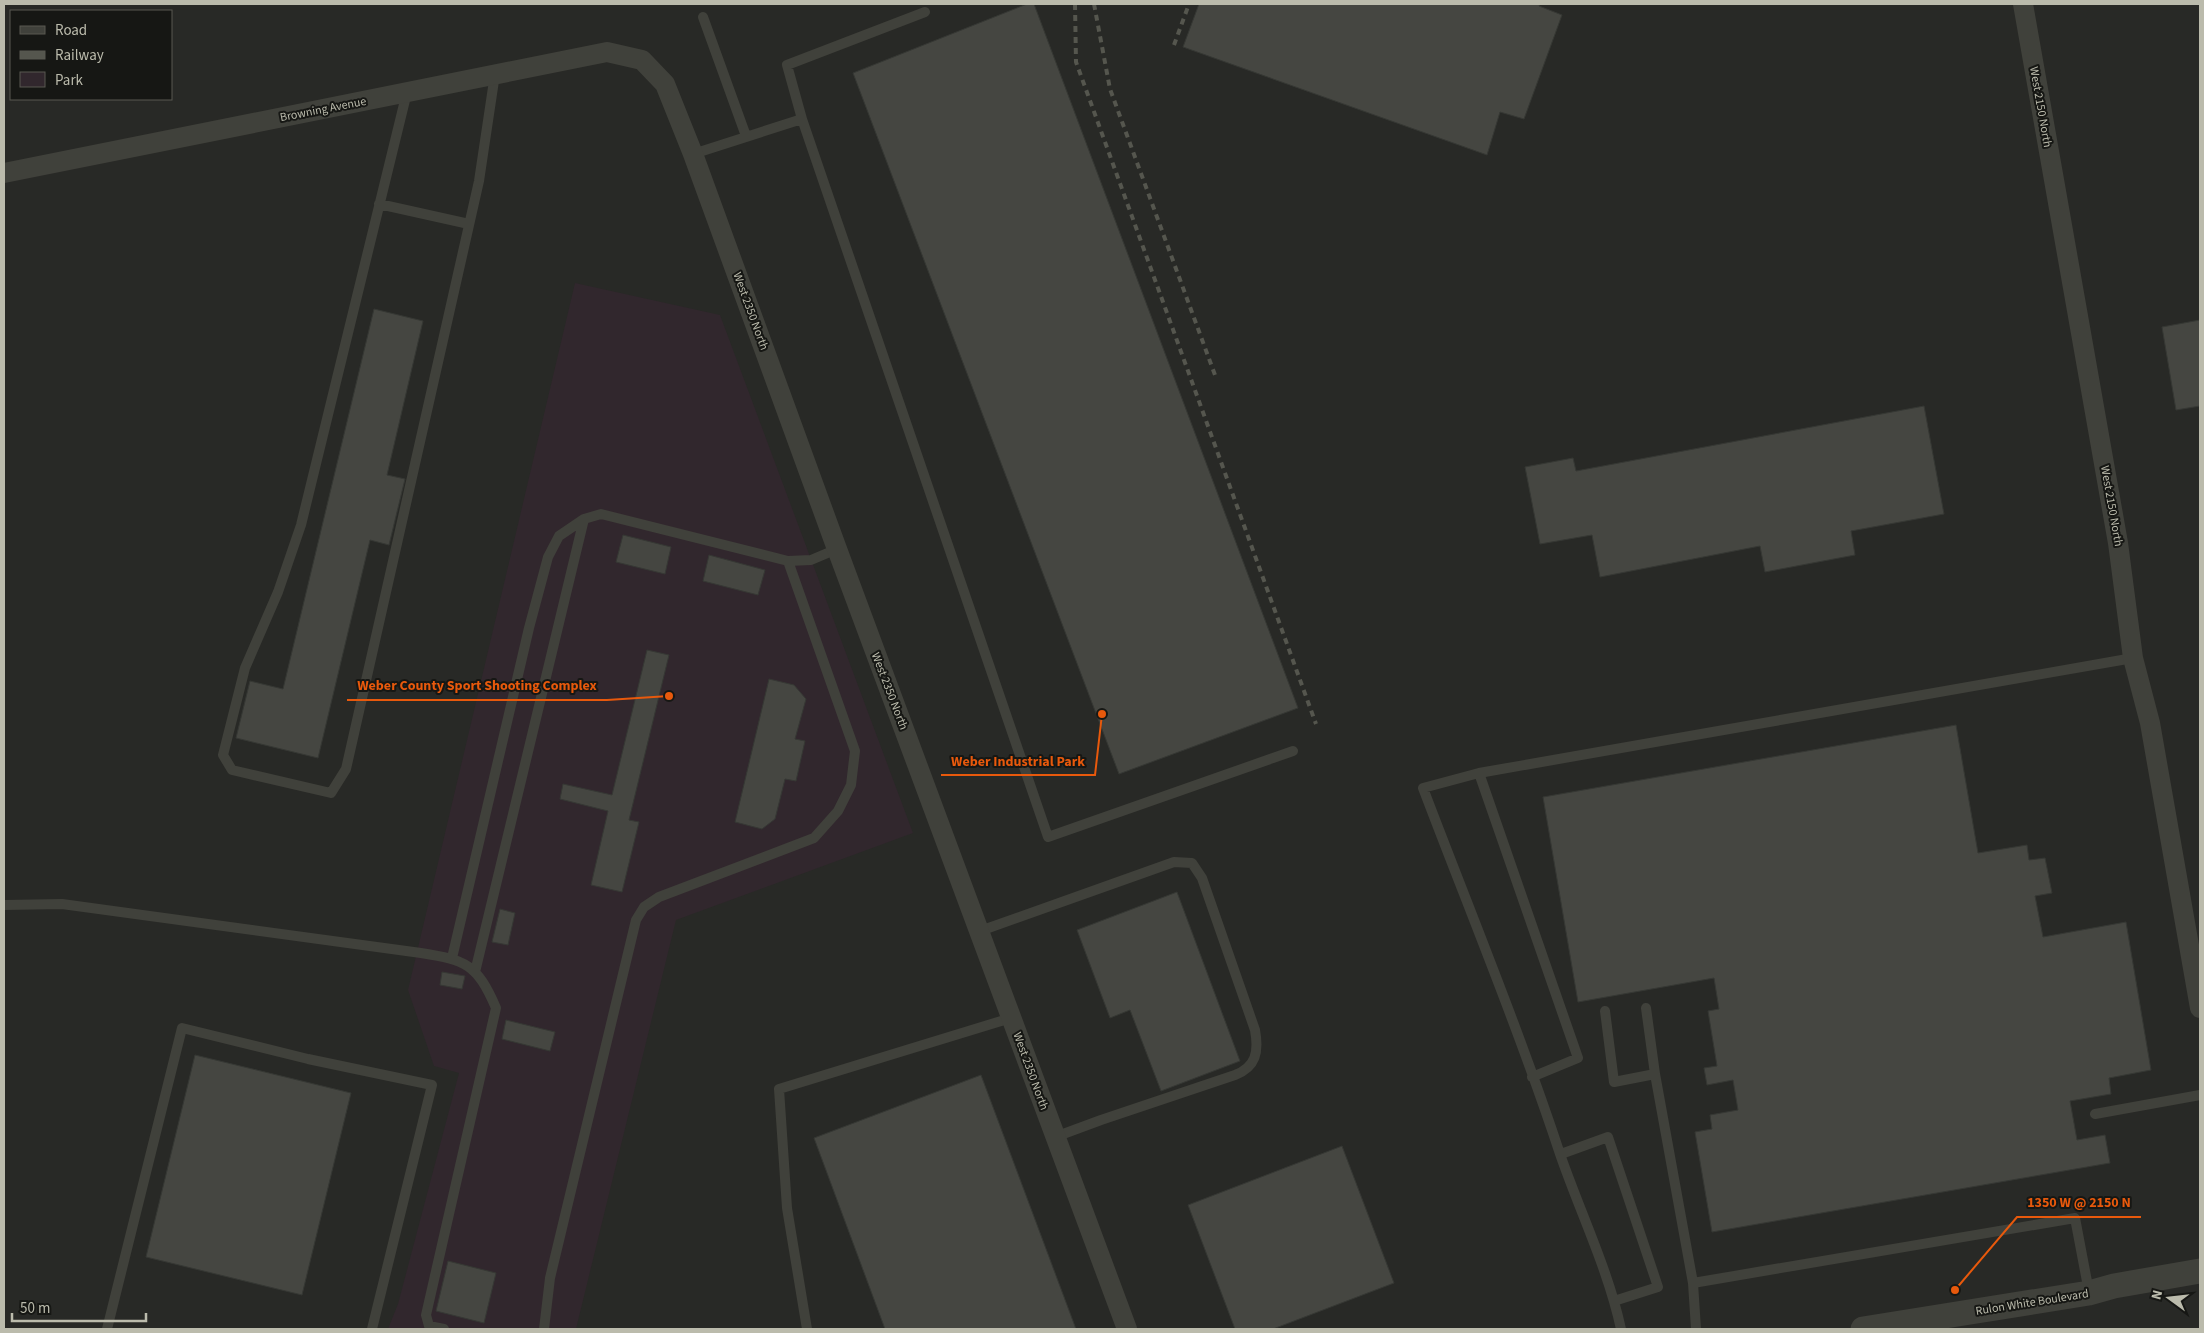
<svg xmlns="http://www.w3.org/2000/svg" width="2204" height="1333" font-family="'Source Sans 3',sans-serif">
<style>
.built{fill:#282926;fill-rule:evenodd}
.green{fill:#31272d}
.building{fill:#454641;stroke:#363834}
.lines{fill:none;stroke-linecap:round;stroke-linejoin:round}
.service{stroke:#40413b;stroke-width:10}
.minor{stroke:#40413b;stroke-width:20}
.tertiary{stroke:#40413b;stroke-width:25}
.rail{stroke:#55564e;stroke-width:4;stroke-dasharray:6 5;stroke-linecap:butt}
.labels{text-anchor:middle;stroke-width:4;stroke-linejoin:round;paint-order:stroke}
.street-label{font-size:12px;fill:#bbbbac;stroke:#161714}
.leader{fill:none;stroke:#e8590c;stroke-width:2}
.callout-dot{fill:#e8590c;stroke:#161714;stroke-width:2}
.callout-label{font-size:14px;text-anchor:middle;font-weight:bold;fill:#e8590c;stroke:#161714;stroke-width:4;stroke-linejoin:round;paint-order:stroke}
</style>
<rect width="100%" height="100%" fill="#1b1c1a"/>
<path class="built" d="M4 4H2200V1329H4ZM11 11H171V99H11Z"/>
<path class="green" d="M575 283 720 315 913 833 676 920 576 1329H388L398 1304 459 1073 434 1066 408 990Z"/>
<path class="building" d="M1027 4H1034L1298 708 1119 774 853 73Z
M1199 4H1540L1539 6 1562 15 1524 119 1500 112 1487 155 1183 47Z
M374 309 423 321 387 475 405 479 389 545 370 540 318 758 236 738 250 681 283 689Z
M2200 320V406L2176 410 2162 327Z
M1924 406 1944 514 1851 531 1855 555 1765 572 1760 546 1600 577 1592 535 1540 544 1525 467 1573 458 1576 471Z
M623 535 671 547 665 574 616 562Z
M709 555 765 570 758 595 703 581Z
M647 650 669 655 629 820 639 822 622 892 591 885 608 811 560 799 563 784 612 795Z
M769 679 794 685 806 699 795 739 805 741 796 781 785 779 775 819 762 829 735 822Z
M1956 725 1978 853 2027 845 2029 860 2045 858 2052 893 2035 896 2043 937 2126 922 2151 1070 2109 1078 2111 1094 2070 1101 2077 1140 2105 1135 2110 1163 1712 1232 1695 1132 1712 1129 1710 1115 1738 1110 1733 1080 1707 1085 1704 1068 1717 1066 1708 1011 1719 1009 1714 978 1578 1002 1543 797Z
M1177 892 1240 1061 1161 1091 1130 1010 1110 1018 1077 930Z
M500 909 515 913 508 945 492 942Z
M442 972 465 976 462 989 440 985Z
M506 1020 555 1032 550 1051 502 1039Z
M195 1055 351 1093 302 1295 146 1257Z
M981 1075 1076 1329H885L814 1138Z
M1342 1146 1394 1283 1273 1329H1235L1188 1205Z
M448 1261 496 1273 484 1323 436 1311Z"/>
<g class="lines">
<path class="service" d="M703 17 746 136
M407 92 301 525 278 592 245 668 223 755 232 770 331 793 346 769 479 181 495 74
M802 119 787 65 925 12
M693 154 802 119 1048 837 1293 751
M379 204 469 224
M1479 773 2133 658
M4 905 62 904 421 953C466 960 477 964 496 1008L426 1315 429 1326 444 1329
M980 931 1174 862 1192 863 1202 878 1255 1030C1259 1052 1256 1067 1235 1075L1101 1120 1055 1137
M452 958 529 628 548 557 559 536 584 519
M475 972 584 519 601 514 788 561 811 560 837 549
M1646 1008 1655 1074 1693 1283 1696 1329
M1605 1011 1614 1082 1655 1074
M1532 1077 1578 1058 1479 773 1423 788C1469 909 1519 1030 1560 1154 1580 1212 1608 1269 1621 1329
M2095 1114 2200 1095
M1561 1154 1608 1137 1658 1287 1614 1301
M1693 1283 2075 1218 2089 1292
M107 1329 182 1028 308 1059 432 1085 372 1329
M544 1329 550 1278 636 920 644 907 659 897 814 838 838 811 851 785 855 751 788 561
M807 1329 787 1208 779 1089 1011 1018"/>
<path class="minor" d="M2023 4 2118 543 2133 658 2150 723 2200 1008
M4 173 607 52 642 60 665 84 693 154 837 549 1127 1329"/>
<path class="tertiary" d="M1863 1329 2089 1293 2114 1286 2200 1271"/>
<path class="rail" d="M1075 4 1076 62 1316 724
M1094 4 1110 89 1215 375
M1174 45 1189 4"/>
</g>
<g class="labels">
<g class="street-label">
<text transform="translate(2041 107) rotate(80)" y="4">West 2150 North</text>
<text transform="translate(323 109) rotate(-11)" y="4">Browning Avenue</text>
<text transform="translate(751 311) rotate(70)" y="4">West 2350 North</text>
<text transform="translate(2112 506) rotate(80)" y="4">West 2150 North</text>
<text transform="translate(890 691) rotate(69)" y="4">West 2350 North</text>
<text transform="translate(1031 1071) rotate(70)" y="4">West 2350 North</text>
<text transform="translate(2032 1302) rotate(-9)" y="4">Rulon White Boulevard</text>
</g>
</g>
<path class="leader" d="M669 696L607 700H347M1102 714L1095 775H941M1955 1290L2017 1217H2141"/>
<g class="callout-dot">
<circle cx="669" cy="696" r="5"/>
<circle cx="1102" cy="714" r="5"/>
<circle cx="1955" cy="1290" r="5"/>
</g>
<g class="callout-label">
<text x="477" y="690">Weber County Sport Shooting Complex</text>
<text x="1018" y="766">Weber Industrial Park</text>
<text x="2079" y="1207">1350 W @ 2150 N</text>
</g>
<rect width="2204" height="1333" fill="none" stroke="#bbbbac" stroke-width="10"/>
<rect x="10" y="10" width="162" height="90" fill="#161714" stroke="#585951"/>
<rect x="20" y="26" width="25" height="8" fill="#40413b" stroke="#585951"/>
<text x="55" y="35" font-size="15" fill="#bbbbac">Road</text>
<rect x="20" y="51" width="25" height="8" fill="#55564e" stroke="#585951"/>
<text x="55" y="60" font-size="15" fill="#bbbbac">Railway</text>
<rect x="20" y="72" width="25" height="15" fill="#31272d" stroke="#585951"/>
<text x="55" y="85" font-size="15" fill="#bbbbac">Park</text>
<g transform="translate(2169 1298) rotate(285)" stroke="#161714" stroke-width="4" paint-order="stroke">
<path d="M0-4L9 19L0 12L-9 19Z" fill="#bbbbac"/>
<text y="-8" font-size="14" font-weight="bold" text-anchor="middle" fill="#bbbbac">N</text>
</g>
<path d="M12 1313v8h134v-8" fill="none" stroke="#bbbbac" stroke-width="2.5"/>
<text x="20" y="1313" font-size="15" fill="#bbbbac" stroke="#161714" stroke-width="4" paint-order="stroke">50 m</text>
</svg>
